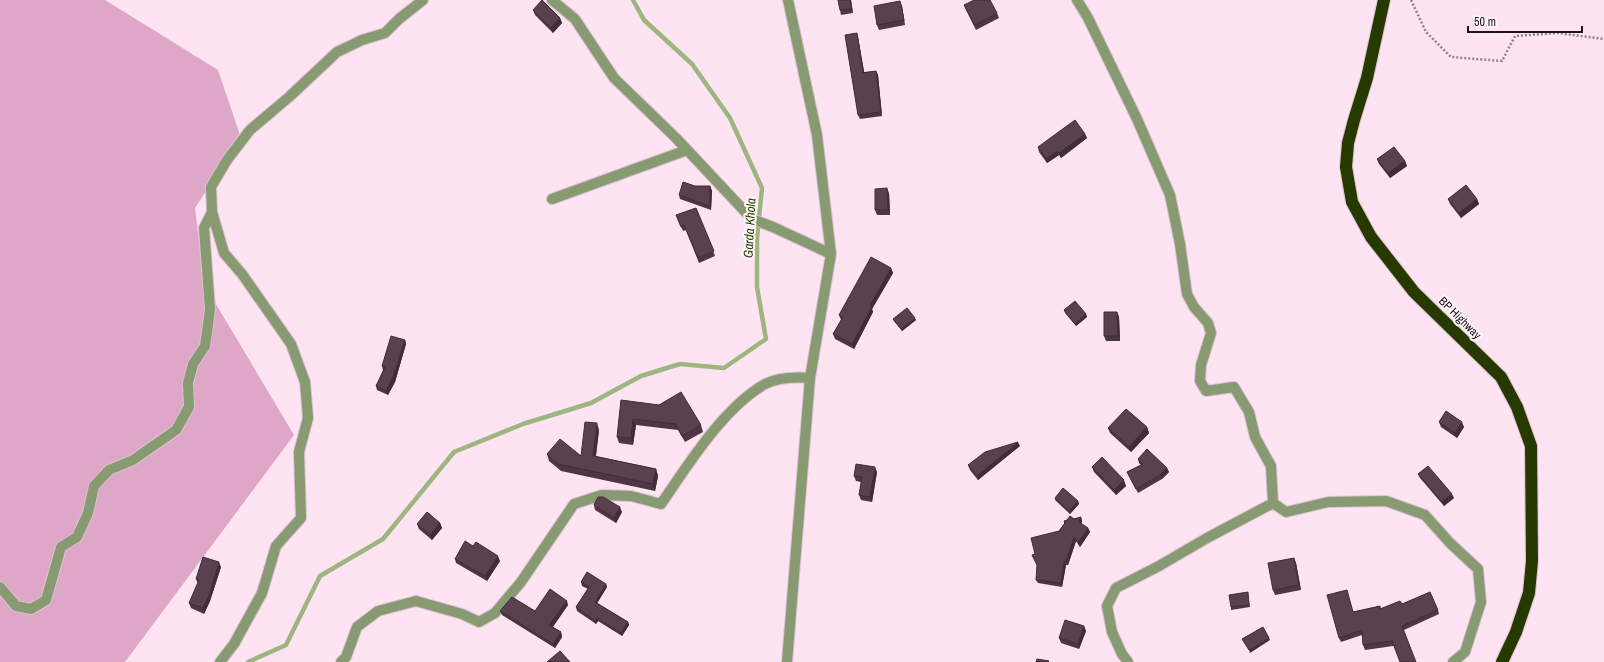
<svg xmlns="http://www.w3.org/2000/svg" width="1604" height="662" font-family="'Archivo Narrow',sans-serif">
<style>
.green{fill:#dfa7c7}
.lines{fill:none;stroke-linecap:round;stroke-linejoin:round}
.stream{stroke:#9db67f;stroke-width:4.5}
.minor-casing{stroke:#dac2cf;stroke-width:12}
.highway-casing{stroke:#dac2cf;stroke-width:14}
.path{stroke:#93808b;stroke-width:2.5;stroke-dasharray:2 2;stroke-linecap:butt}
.minor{stroke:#879a71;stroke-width:10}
.highway{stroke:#263a00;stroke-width:12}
.wall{fill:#4e3745}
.shaded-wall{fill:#402d38}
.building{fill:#5b4050;stroke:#402d38}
.labels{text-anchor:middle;stroke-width:4;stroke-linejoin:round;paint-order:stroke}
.street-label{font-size:12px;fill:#1f141a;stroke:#fef7fa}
.water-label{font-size:13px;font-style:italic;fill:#2a3f01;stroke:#fef7fa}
</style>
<rect width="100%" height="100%" fill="#fee3f2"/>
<path class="green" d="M0 0H105L218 70 241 138 195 208 204 284 294 435 125 662H0Z"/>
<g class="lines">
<path class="stream" d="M248 662 286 645 320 576 383 539 454 452 523 424 591 403 641 376 680 364 724 368 766 339 757 287V238L762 188 730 118 692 64 644 20 633 0"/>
<defs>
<path id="minor" d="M552 0 575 19 614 78 676 138 752 219 773 227 831 254 817 135 788 0
M1077 0 1088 18 1137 119 1170 195 1180 244 1187 294 1194 307 1208 323 1211 333 1201 365 1200 381 1206 391 1234 387 1249 412 1255 437 1271 466 1273 503
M552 199 687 150
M0 587 16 606 31 609 46 600 61 547 77 537 88 513 94 486 109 470 133 460 176 430 189 407 188 383 193 364 205 346 208 325 210 309 204 228 212 212
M220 662 234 644 262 593 276 546 301 518 299 452 308 418 305 382 291 344 242 274 224 253 212 212 211 187 227 160 250 130 289 97 337 52 362 40 385 33 399 19 423 0
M341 662 346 657 357 627 378 611 416 601 462 614 479 622 495 613 521 582 574 504 602 495 631 496 661 504C688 465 723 408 765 384 779 377 795 377 810 378
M787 662 810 378 831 254
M1128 662 1122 654 1112 632 1107 606 1116 588 1159 566 1207 538 1273 503 1286 512 1328 502 1386 501 1425 515 1450 543 1478 569 1481 602 1465 652 1453 662"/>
<path id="highway" d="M1384 0 1367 78 1354 120 1348 143 1346 167 1352 202 1371 237 1414 292 1501 377 1517 407 1531 446 1532 561 1529 593 1516 632 1502 662"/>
</defs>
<use href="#minor" class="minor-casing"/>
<use href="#highway" class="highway-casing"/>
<path class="path" d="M1411 0 1426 32 1451 57 1502 61 1515 36 1558 33 1604 39"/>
<use href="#minor" class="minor"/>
<use href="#highway" class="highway"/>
</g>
<path class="wall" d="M851 0 853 13 841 15 840 10Z
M964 5 997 13 999 18 976 30 966 10Z
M902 6 905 25 879 30 877 25Z
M533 10 560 18 562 23 553 33 535 15Z
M857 33 858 37 864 72 876 71 878 75 882 116 860 119 858 115Z
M1085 134 1087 138 1061 158 1059 155 1047 163 1039 152 1038 147Z
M1377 159 1405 161 1407 166 1390 178 1379 164Z
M710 186 712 191 711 210 680 199 679 195Z
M889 193 890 215H877L875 210Z
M1448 199H1477L1479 204 1461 218 1450 204Z
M696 208 715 256 699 263 686 230 683 231 676 215Z
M891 268 893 273 872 309 873 312 854 349 835 339 833 334 841 320 839 315Z
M1064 310 1086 314 1087 317 1076 326 1065 313Z
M1117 312 1119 317 1120 341H1106L1104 336Z
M893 319 916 320 902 331 894 321Z
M405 340 406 344 395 382 388 395 377 390 376 386 383 371 382 366Z
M621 400 701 425 703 432 685 442 678 430 636 425 633 445 619 443 617 437Z
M1439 422 1464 427 1457 438 1441 427Z
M1147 427 1149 433 1131 452 1110 433 1108 428Z
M599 430 596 456 656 469 658 476 655 491 561 471 549 461 547 454 581 456Z
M1020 446 978 480 970 470 968 465Z
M1138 459 1167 468 1169 472 1162 479 1138 493 1129 476 1127 472 1141 465 1139 463Z
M1092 467 1126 486 1116 495 1094 472Z
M877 472 872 502 861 500 859 495 861 482 856 481 854 476Z
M1418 474 1454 498 1444 506 1420 478Z
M1055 498 1078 501 1079 504 1070 514 1055 500Z
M594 505 622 512 616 523 595 510Z
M1081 517 1082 521 1081 524 1088 528 1090 532 1080 547 1076 541 1068 565H1066L1062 587 1038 583 1036 580 1037 566 1035 554 1059 531 1064 524V521Z
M440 523 442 528 432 540 419 529 417 524Z
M473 546 500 561 487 581 456 563 455 559Z
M1294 558 1296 563 1301 590 1275 595 1273 590Z
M221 567 210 601 204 614 191 608 189 603 198 584 196 579Z
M581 582 606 584 607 587 597 603 628 622 629 625 622 636 598 621 596 624 577 611 576 607 588 589 582 586Z
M1348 594 1353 612 1380 606 1381 609 1402 604 1438 610 1439 614 1404 630 1393 646 1365 650 1363 645 1362 635 1341 642 1339 638Z
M1248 595 1250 607 1231 610V607Z
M568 605 553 627 561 632 562 637 555 648 502 615 500 611H535Z
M1084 626 1086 631 1079 649 1061 643 1059 638Z"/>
<path class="shaded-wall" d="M850 0H851L853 13 851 9Z
M900 1 902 6 905 25 904 20Z
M560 18 562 23 553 33 551 28Z
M857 33 858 37 865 77 863 73Z
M876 71 878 75 882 116 881 112Z
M1085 134 1087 138 1061 158 1059 153Z
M1057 151 1059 155 1047 163 1046 159Z
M1405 161 1407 166 1390 178 1388 173Z
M710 186 712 191 711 210 710 206Z
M887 188 889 193 890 215 888 210Z
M1477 199 1479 204 1461 218 1459 213Z
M891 268 893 273 872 309 873 312 854 349 852 344 870 306Z
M1117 312 1119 317 1120 341 1118 336Z
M1086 314 1087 317 1076 326 1075 324Z
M915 318 916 320 902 331 901 329Z
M405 340 406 344 395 382 388 395 386 391Z
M633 419 636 425 633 445 631 438Z
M1462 422 1464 427 1457 438 1455 433Z
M597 423 599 430 595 462 593 456Z
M1147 427 1149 433 1131 452 1129 447Z
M1018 442 1020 446 978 480 977 476Z
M875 467 877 472 872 502 870 497Z
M1167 468 1169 472 1162 479 1160 475Z
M656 469 658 476 655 491 653 484Z
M1124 480 1126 486 1116 495 1114 490Z
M1452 494 1454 498 1444 506 1442 502Z
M1078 501 1079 504 1070 514 1069 511Z
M620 507 622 512 616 523 614 518Z
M1081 517 1082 521 1081 526 1079 522Z
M440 523 442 528 432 540 430 535Z
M1088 528 1090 532 1080 547 1078 543Z
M1074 537 1076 541 1068 565 1066 562Z
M498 556 500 561 487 581 485 576Z
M1294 558 1296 563 1301 590 1299 585Z
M1064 561 1066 565 1062 587 1061 583Z
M219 562 221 567 210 601 204 614 203 608Z
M606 584 607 587 596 605 595 602Z
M567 601 568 605 551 629 549 625Z
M597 618 598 621 596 624 595 621Z
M628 622 629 625 622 636 621 633Z
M1084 626 1086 631 1079 649 1078 644Z
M561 632 562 637 555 648 553 644Z
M1269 638 1270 640 1250 653 1249 650Z"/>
<path class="building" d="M542 0 560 18 551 28 533 10Z
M838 0H850L851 9 840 10Z
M974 0H990L997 13 975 25 964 5Z
M900 1 904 20 877 25 874 6Z
M857 33 863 73 876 71 881 112 858 115 845 35Z
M1075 120 1085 134 1059 153 1057 151 1046 159 1038 147Z
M1394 147 1405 161 1388 173 1377 159Z
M683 182 695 186H710V206L679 195Z
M1466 185 1477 199 1459 213 1448 199Z
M887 188 888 210H875V189Z
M696 208 714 251 698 258 684 225 681 227 676 215Z
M871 257 891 268 870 306 872 307 852 344 833 334 843 317 839 315Z
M1075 301 1086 314 1075 324 1064 310Z
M907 308 915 318 901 329 893 319Z
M1104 312H1117L1118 336H1104Z
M391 336 405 340 393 377 386 391 376 386 385 367 382 366Z
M681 392 701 425 682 436 676 424 633 419 631 438 617 437 621 400 659 405Z
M1126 409 1147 427 1129 447 1108 428Z
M1446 411 1462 422 1455 433 1439 422Z
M585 422 597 423 593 456 656 469 653 484 558 464 547 454 560 439 581 456Z
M1018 442 977 476 968 465 985 452Z
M1147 449 1167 468 1160 475 1136 489 1127 472 1143 464 1138 459Z
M1102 457 1124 480 1114 490 1092 467Z
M856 464 875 467 870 497 859 495 862 477 854 476Z
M1428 466 1452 494 1442 502 1418 474Z
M1063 488 1078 501 1069 511 1055 498Z
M598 497H603L620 507 614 518 594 505Z
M427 512 440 523 430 535 417 524Z
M1070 516 1074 519 1081 517 1079 522 1088 528 1078 543 1074 537 1066 562 1064 561 1061 583 1036 580 1037 565 1032 555 1035 554 1031 538 1059 531 1065 523 1064 521 1067 520Z
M465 541 473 546 476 542 498 556 485 576 455 559Z
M203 557 219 562 209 596 203 608 189 603 199 580 196 579Z
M1294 558 1299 585 1273 590 1268 563Z
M587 572 606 584 595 602 628 622 621 633 597 618 595 621 576 607 589 587 581 582Z
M550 589 567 601 549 625 561 632 553 644 500 611 512 597 535 611Z
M1347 590 1353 612 1380 606V609L1400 601 1402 604 1430 592 1438 610 1402 626 1416 662H1400L1392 641 1363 645 1362 630 1339 638 1327 595Z
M1248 592 1249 605 1231 607 1229 595Z
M1065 620 1084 626 1078 644 1059 638Z
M1263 627 1269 638 1249 650 1242 639Z
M560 651 570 662H547Z
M1037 659 1049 661 1048 662H1036Z"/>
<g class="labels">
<g class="street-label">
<text transform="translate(1460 318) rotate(45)" y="4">BP Highway</text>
</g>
<g class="water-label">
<text transform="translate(749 228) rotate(-87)" y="5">Garda Khola</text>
</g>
</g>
<path d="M1468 26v6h114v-6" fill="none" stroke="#1f141a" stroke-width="2"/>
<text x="1474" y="26" font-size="12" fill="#1f141a" stroke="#fef7fa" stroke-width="3" paint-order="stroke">50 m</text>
</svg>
